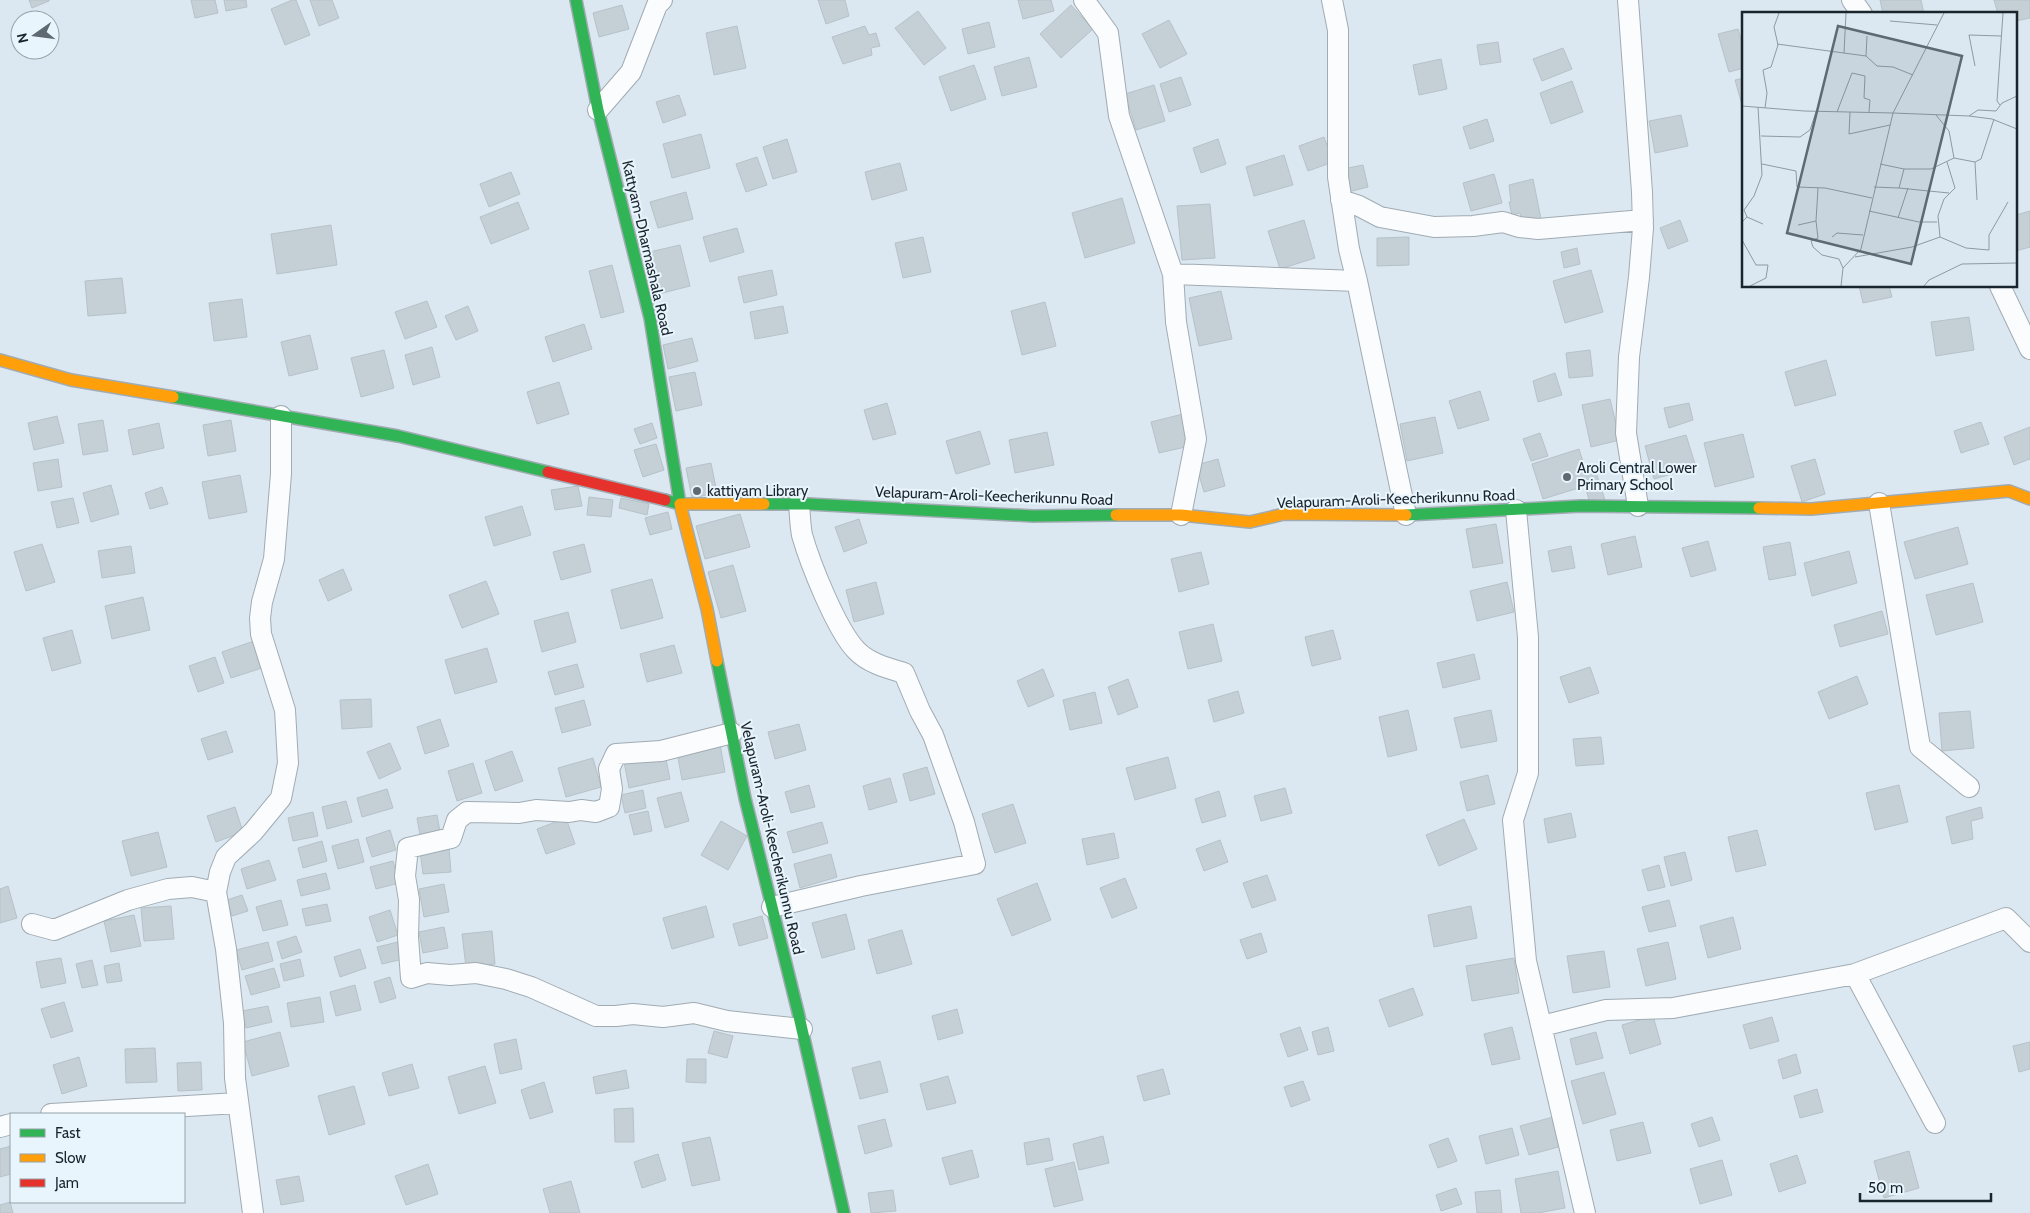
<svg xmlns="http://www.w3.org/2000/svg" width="2030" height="1213" font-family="Cabin,sans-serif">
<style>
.building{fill:#c4d0d6;stroke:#b6c2c8}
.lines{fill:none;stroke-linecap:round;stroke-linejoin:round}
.street-casing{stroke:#a1abb3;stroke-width:22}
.fast-casing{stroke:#a1abb3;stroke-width:14}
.slow-casing{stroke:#a1abb3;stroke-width:14}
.jam-casing{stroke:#a1abb3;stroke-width:14}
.street{stroke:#fafcfd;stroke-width:20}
.fast{stroke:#30b455;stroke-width:11}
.slow{stroke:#ff9f0a;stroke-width:11}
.jam{stroke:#e5322d;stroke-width:11}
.poi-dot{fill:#5e6971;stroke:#e9f5fd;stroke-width:2}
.labels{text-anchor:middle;stroke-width:4;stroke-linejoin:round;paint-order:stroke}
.street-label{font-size:15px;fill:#1a242c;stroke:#e9f5fd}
.poi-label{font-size:15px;fill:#1a242c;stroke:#e9f5fd;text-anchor:start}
.inset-road{fill:none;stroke:#8e9aa2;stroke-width:1}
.view{fill:#5e6971;fill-opacity:0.15;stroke:#5e6971;stroke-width:2.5}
.inset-edge{fill:none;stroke:#1a242c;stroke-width:2.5}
</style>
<rect width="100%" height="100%" fill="#dce8f1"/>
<path class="building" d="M29 0H49V1L32 8Z
M191 0H215L218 13 195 18Z
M224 0H246L247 7 226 11Z
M292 0H296L310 35 285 45 271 9Z
M310 0H332L339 18 319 26Z
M818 0H845L849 16 826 24Z
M1018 0H1051L1054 11 1023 19Z
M1880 0H1921L1924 14H1883Z
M1994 0H2030V18L2016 21V14H1998Z
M622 5 629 29 599 37 593 13Z
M1071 5 1093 29 1061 58 1040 34Z
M918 11 946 48 924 65 895 28Z
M1169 20 1187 54 1160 68 1142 34Z
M989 22 995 47 968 54 962 29Z
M737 26 746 68 714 75 706 33Z
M865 26 869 35 876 33 880 46 871 48 872 55 843 64 832 37Z
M1738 29 1744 51V68L1729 72 1718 34Z
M1498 42 1501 62 1480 65 1477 45Z
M1563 48 1572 69 1542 81 1533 59Z
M1029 57 1037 87 1002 96 994 67Z
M1441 59 1447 89 1419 95 1413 65Z
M974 65 986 99 951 111 939 77Z
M1181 77 1191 105 1169 112 1160 84Z
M1744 78V112L1735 80Z
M1572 81 1583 112 1551 124 1540 93Z
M1154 85 1165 121 1136 130 1125 94Z
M679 95 686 115 663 123 656 102Z
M1681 115 1688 146 1655 153 1649 121Z
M1487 119 1494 141 1470 149 1463 127Z
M701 134 710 168 672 178 663 144Z
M1324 137 1333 162 1308 171 1299 146Z
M787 139 797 172 773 179 763 147Z
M1218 139 1226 164 1201 173 1193 148Z
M1284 155 1293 185 1254 196 1246 167Z
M757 157 767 185 746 192 736 164Z
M900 163 907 190 872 200 865 172Z
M1363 165 1368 187 1348 192 1343 169Z
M511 172 520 194 489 207 480 184Z
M1494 174 1502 203 1471 211 1463 183Z
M1533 179 1541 219 1523 223 1520 213 1512 215 1509 202H1511L1509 185Z
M686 192 693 219 658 228 650 202Z
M1122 198 1135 243 1085 258 1072 213Z
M518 202 529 229 491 244 480 217Z
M1210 204 1215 258 1182 260 1177 206Z
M2030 211V247L2016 251V215Z
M1304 220 1315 258 1280 269 1268 231Z
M1680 220 1688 241 1668 249 1660 228Z
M331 225 337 265 277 274 271 234Z
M737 228 744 252 710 262 703 237Z
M923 237 931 272 903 278 895 243Z
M1409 237V265L1377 266V238Z
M680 245 690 286 655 295 645 253Z
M1577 248 1580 264 1564 268 1561 252Z
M612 265 624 312 601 318 589 271Z
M772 270 777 295 744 303 738 277Z
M1591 270 1603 312 1565 323 1553 281Z
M122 278 126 313 88 316 85 281Z
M1859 286H1889L1892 297 1863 303Z
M1221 291 1232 339 1199 346 1189 298Z
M242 299 247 337 214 341 209 303Z
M427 301 437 327 405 339 395 312Z
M1045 302 1056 346 1022 355 1011 311Z
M468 306 478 331 456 340 445 316Z
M783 306 788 333 755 339 750 312Z
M1969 317 1974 350 1936 356 1931 322Z
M584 324 592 349 553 362 545 337Z
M310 335 318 369 289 376 281 342Z
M692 338 698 361 668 369 663 345Z
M432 347 440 377 413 385 405 355Z
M384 350 394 388 361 397 351 358Z
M1590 350 1593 376 1569 378 1566 353Z
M1826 360 1836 395 1795 406 1785 372Z
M695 372 702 405 676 411 669 377Z
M1555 373 1562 395 1538 402 1533 381Z
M559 382 569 414 537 424 527 392Z
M1480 391 1489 420 1458 429 1449 401Z
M1610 399 1620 440 1591 447 1582 405Z
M887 403 896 434 873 440 864 410Z
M1689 403 1693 420 1669 428 1664 408Z
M1183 414 1190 446 1159 453 1151 422Z
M57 416 64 443 34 450 28 423Z
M1435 417 1443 453 1407 461 1400 424Z
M103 420 108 451 83 455 78 424Z
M231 420 236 451 208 456 203 425Z
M1981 422 1989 444 1961 453 1954 431Z
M159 423 164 448 133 455 128 430Z
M652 423 657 438 640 444 634 429Z
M2030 427V459L2014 465 2004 437Z
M980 431 990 464 956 474 946 441Z
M1047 432 1054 465 1015 473 1009 440Z
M1540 433 1548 456 1531 461 1523 439Z
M1743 434 1754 477 1715 487 1704 443Z
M1686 435 1696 467 1654 479 1645 446Z
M656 444 664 470 643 477 634 450Z
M1579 449 1585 468 1594 466 1606 503H1590L1585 486 1543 499 1532 464Z
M58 459 62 487 38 491 33 463Z
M1218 459 1225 486 1204 492 1196 465Z
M1815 459 1825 494 1802 502 1791 466Z
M711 463 717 493 692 498 686 468Z
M240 475 247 512 209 519 202 482Z
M111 485 119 514 91 522 83 493Z
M578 486 582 506 555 510 551 490Z
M162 487 168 504 150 509 145 493Z
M589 497 613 500 611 517 587 515Z
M73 498 79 523 57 528 51 502Z
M621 498 649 504 647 515 619 508Z
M522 506 531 535 494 546 485 517Z
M668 512 672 529 650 535 645 518Z
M740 514 750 547 705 559 696 526Z
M859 519 867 543 844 552 835 527Z
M1496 524 1503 563 1473 568 1466 529Z
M1958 527 1968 564 1915 579 1904 542Z
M1635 536 1642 567 1608 575 1601 544Z
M1708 541 1716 570 1691 577 1682 548Z
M1790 542 1796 575 1769 580 1763 547Z
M42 544 55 582 26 591 14 552Z
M584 544 591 572 561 580 553 552Z
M131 546 135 573 102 578 98 551Z
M1571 546 1575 568 1552 572 1548 551Z
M1849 551 1857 583 1812 596 1804 563Z
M1201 552 1209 584 1179 592 1171 559Z
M733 565 746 611 721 618 708 572Z
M343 569 352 590 328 601 319 580Z
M652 579 663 618 621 629 611 590Z
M486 581 499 614 462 628 449 595Z
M876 582 884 614 854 622 846 590Z
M1507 582 1514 612 1477 621 1470 591Z
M1973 583 1983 622 1936 635 1926 595Z
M143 597 150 630 112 639 105 606Z
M1882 611 1888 634 1840 647 1834 625Z
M568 612 576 642 542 652 534 621Z
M1213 624 1222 661 1188 669 1179 632Z
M72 630 81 663 52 671 43 638Z
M1333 630 1341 659 1312 666 1305 637Z
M254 641 262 668 231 678 222 652Z
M674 645 682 673 647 682 640 654Z
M487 648 497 682 455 694 445 660Z
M1474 654 1480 679 1443 688 1437 663Z
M215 657 224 683 198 692 189 666Z
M577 664 584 687 555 695 548 672Z
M1590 667 1599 693 1569 703 1560 677Z
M1043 669 1054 696 1028 707 1017 681Z
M1857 676 1868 704 1829 719 1818 692Z
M1128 679 1138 707 1118 715 1108 687Z
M1238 691 1244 713 1214 722 1208 700Z
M1095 692 1102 723 1070 730 1063 700Z
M371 699 372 727 342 729 340 700Z
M584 700 591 725 562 733 555 708Z
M1408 710 1417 750 1388 757 1379 717Z
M1491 710 1497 741 1461 748 1454 718Z
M1970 711 1974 748 1942 751 1939 713Z
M440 719 449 746 425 754 417 727Z
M799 724 806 750 775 759 768 732Z
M226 731 233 752 208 760 201 739Z
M1601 737 1604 764 1576 766 1573 739Z
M390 743 401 769 379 779 367 752Z
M720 744 725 772 682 780 677 752Z
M512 751 523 781 495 791 485 761Z
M665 754 670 779 629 788 624 762Z
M1168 757 1176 788 1135 800 1126 768Z
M593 758 601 787 566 797 558 768Z
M473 763 482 793 457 801 448 771Z
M927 767 935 794 910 801 903 774Z
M1488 775 1495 804 1467 811 1460 782Z
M890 778 897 802 869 810 863 786Z
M809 785 815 807 791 813 785 792Z
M1899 785 1908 822 1875 830 1866 793Z
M1285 788 1292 813 1261 821 1254 796Z
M387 789 393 808 362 817 357 798Z
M643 790 646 808 625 813 621 795Z
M1219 791 1226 816 1202 823 1195 799Z
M681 792 689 821 665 828 657 798Z
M346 801 352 822 327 829 322 807Z
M1013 804 1026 843 995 853 982 814Z
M235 807 243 832 216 842 207 816Z
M1981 807 1983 818 1971 821 1973 839 1952 844 1946 817Z
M648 811 652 831 634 835 629 815Z
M313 812 318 836 293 841 288 818Z
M1571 813 1576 837 1548 843 1544 819Z
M437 815 440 832 420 835 417 818Z
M566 818 575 844 546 854 537 829Z
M1464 819 1477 849 1439 866 1426 835Z
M721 821 747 836 728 870 701 855Z
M822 822 828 843 793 853 787 832Z
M390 830 396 850 372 857 366 838Z
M1757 830 1766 865 1736 872 1728 837Z
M158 832 167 867 131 876 122 841Z
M1114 833 1119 858 1087 865 1082 839Z
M358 839 364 862 338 869 332 846Z
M1220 840 1228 862 1204 871 1196 849Z
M322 841 327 861 303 868 298 848Z
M449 848 451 872 423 874 420 851Z
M1685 852 1692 880 1671 886 1664 857Z
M831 854 837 877 800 888 794 864Z
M269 860 276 880 247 889 241 869Z
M393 861 399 883 376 889 370 867Z
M1659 865 1665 887 1648 891 1642 870Z
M326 873 330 889 301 896 297 880Z
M1267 875 1276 900 1252 908 1243 883Z
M1125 878 1137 908 1112 918 1100 888Z
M1037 883 1051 920 1012 936 997 899Z
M444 884 449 912 424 917 419 889Z
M8 886 17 918 0 923V889Z
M242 895 248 911 232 916 227 900Z
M281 900 288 925 263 931 256 907Z
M1669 900 1676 926 1649 932 1642 907Z
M327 904 331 921 306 926 302 909Z
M171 906 174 939 144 941 141 908Z
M706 906 714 937 672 949 663 918Z
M1471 906 1477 938 1434 947 1428 915Z
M390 910 398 935 377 942 369 917Z
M846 914 855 949 822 958 812 923Z
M134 915 141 946 111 952 104 921Z
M762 916 768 938 739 946 733 924Z
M1733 917 1741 949 1708 958 1700 926Z
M444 927 448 948 423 953 419 932Z
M902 930 912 964 877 974 868 940Z
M492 931 495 964 466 967 462 934Z
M1261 933 1267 952 1247 959 1240 940Z
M296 936 302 952 282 959 277 942Z
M268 942 273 961 242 970 236 950Z
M398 942 403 959 382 964 377 947Z
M1668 942 1676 979 1646 986 1637 949Z
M360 949 366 968 340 977 334 957Z
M1604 951 1610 987 1573 993 1567 956Z
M61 958 66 983 41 988 36 962Z
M1514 958 1519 993 1472 1001 1466 966Z
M300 959 304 976 284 981 280 964Z
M92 960 98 985 82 988 76 964Z
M119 963 122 981 107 983 104 966Z
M274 968 280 987 251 995 245 976Z
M390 977 396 998 380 1003 374 982Z
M355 985 361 1010 336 1016 330 992Z
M1413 988 1423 1015 1389 1027 1379 1000Z
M320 997 324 1022 291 1027 287 1003Z
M64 1002 73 1031 51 1038 41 1009Z
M268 1006 272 1022 246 1028 242 1011Z
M957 1009 963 1033 938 1040 932 1016Z
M1653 1016 1661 1044 1630 1054 1622 1025Z
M1772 1017 1779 1041 1750 1049 1743 1025Z
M1300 1027 1308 1050 1288 1057 1280 1034Z
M1328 1027 1334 1051 1318 1055 1312 1032Z
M1512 1027 1520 1059 1492 1065 1484 1034Z
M714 1031 733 1036 727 1058 708 1053Z
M280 1032 289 1066 252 1076 243 1042Z
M1596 1032 1603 1058 1576 1065 1570 1039Z
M516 1039 522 1069 500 1074 494 1044Z
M2030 1042V1069L2019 1072 2013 1046Z
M155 1048 157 1082 126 1083 125 1049Z
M1796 1054 1801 1073 1783 1079 1778 1060Z
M79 1057 87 1086 62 1094 53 1065Z
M687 1059H706V1083L686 1082Z
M880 1061 888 1092 860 1099 852 1068Z
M201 1062 202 1090 178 1091 177 1063Z
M412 1064 419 1088 389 1096 382 1073Z
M485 1066 496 1103 459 1114 448 1077Z
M1163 1069 1170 1094 1144 1101 1137 1076Z
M626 1070 629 1088 596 1094 593 1077Z
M1604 1072 1616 1114 1583 1124 1571 1081Z
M948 1076 956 1103 927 1110 920 1084Z
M1303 1081 1310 1100 1291 1107 1284 1087Z
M544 1082 553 1112 530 1119 521 1090Z
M354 1086 365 1124 329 1135 318 1096Z
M1817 1089 1823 1112 1800 1118 1794 1096Z
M633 1108 634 1142H615L614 1109Z
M1553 1117 1562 1146 1529 1155 1520 1126Z
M1712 1117 1720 1140 1699 1147 1691 1124Z
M885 1119 892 1146 865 1154 858 1126Z
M1643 1122 1651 1153 1617 1161 1610 1130Z
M1512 1128 1519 1155 1486 1164 1479 1136Z
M1103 1136 1109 1163 1079 1170 1073 1144Z
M710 1137 720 1180 692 1186 682 1143Z
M1049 1138 1053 1160 1027 1165 1024 1143Z
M1448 1138 1457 1161 1438 1168 1429 1145Z
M11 1146V1174L0 1177V1149Z
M972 1150 979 1177 950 1185 942 1158Z
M1909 1151 1919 1188 1884 1198 1874 1161Z
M658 1154 666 1180 642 1188 634 1162Z
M1797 1155 1806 1183 1779 1192 1770 1164Z
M1722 1160 1732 1195 1700 1204 1690 1169Z
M1074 1162 1083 1200 1054 1207 1045 1169Z
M428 1164 438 1194 406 1205 395 1176Z
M1558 1171 1565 1208 1538 1213H1521L1515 1179Z
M299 1176 304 1201 281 1205 276 1180Z
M571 1181 580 1213H550L543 1189Z
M1456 1188 1462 1204 1441 1211 1436 1195Z
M893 1190 896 1211 871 1213 868 1193Z
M1500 1190 1502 1213H1477L1475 1192Z
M10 1202 13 1213H0V1205Z"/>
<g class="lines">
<defs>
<path id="street" d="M1084 0 1108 33 1119 116 1173 274 1357 281 1406 515
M1332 0 1338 30V177L1349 249 1357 281
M1628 0 1642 192 1643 228 1639 277 1629 357 1626 433 1638 506
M1852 0 1862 14
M598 110 631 72 657 5 662 0
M1341 200 1359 206 1380 217 1434 227 1473 226 1503 222 1519 227 1538 229 1643 220
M1173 274 1176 322 1196 439 1181 515
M2000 286 2030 349
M1879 503 1920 747 1969 787
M1516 510 1528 637V773L1513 820 1526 961 1585 1213
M732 733 661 751 616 754 609 769 612 789 609 807 596 812 581 810 569 812 536 810 519 813 467 812 457 820 451 838 408 848 405 876 409 900 408 937 411 978 427 973 450 975 476 973 506 979 531 987 596 1016H616L633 1014 663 1017 694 1013 727 1021 802 1029
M216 892 220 872 226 857 253 832 281 798 288 763 285 710 261 634 260 618 262 602 274 559 281 474V416
M772 907 861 886 975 864 964 822 933 735 920 711 904 673C887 668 868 663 856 650 836 629 810 563 802 535 800 525 800 514 799 504
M32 924 54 930 128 900 168 889 192 887 216 892 226 949 234 1023 235 1078 253 1213
M1542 1026 1606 1010 1673 1008 1855 974
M51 1114 238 1103
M1935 1123 1855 974 2006 918 2030 942
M0 1127 11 1124"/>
<path id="fast" d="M576 0 598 110 650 318 680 504 665 500
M173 397 398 436 548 472
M764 504H808L1033 516 1116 515
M1406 515 1581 506 1759 508
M717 661 745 798 798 1012 844 1213"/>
<path id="slow" d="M0 360 71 380 173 397
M1759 508 1811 509 2009 491 2030 499
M1116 515H1181L1250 522 1284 514 1406 515
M717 661 707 609 680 504H764"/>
<path id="jam" d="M548 472 665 500"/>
</defs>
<use href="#street" class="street-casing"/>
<use href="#fast" class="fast-casing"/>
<use href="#slow" class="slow-casing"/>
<use href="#jam" class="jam-casing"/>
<use href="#street" class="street"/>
<use href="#fast" class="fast"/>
<use href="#slow" class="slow"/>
<use href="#jam" class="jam"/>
</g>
<g class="poi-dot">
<circle cx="1567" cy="477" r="5"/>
<circle cx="697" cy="491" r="5"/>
</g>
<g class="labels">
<g class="street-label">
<text transform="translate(647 248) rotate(77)" y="5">Kattyam-Dharmashala Road</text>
<text transform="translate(994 496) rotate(2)" y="5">Velapuram-Aroli-Keecherikunnu Road</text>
<text transform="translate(1396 499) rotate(-2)" y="5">Velapuram-Aroli-Keecherikunnu Road</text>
<text transform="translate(772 838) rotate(77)" y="5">Velapuram-Aroli-Keecherikunnu Road</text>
</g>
<g class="poi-label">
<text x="1577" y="473">Aroli Central Lower<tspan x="1577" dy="17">Primary School</tspan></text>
<text x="707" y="496">kattiyam Library</text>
</g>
</g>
<g transform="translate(1742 12)">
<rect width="275" height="275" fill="#dce8f1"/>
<path class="inset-road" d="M202 1 151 101 227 104 236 98 254 99 260 91 275 84M148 9 195 13M35 32 124 44 125 24M102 41 104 1M124 44 135 54 151 55 171 63M233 54 227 23 259 24M258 93 255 89 261 1M0 94 62 99 151 101 119 237 101 256 99 274M23 96 25 81 21 58 29 55 36 33 32 15 37 1M95 100 110 61 123 64 122 86 128 88 127 100M108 100 107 122 148 113M227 104 250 107 275 117M19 124 58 125 68 118 74 100M212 146 233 150 239 147 252 107M233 150 235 188M20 152 54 159 55 175 83 176 130 186M138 152 162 157M132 175 157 176 162 157H189L212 146 207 119 194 103M157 176 207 181M127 199 177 210H195M5 205 21 212M156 206 166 176M74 209 76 176M0 210 5 205 2 198 12 184 20 163 16 95M56 213 74 209 76 226 69 229 71 235 80 243 97 247 101 256M90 225 95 221 121 223M198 225 224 236 247 238V223L266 190M0 228 14 253H26L24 266 8 274M113 245 170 235 198 225 196 204 202 187 213 176 205 150M182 274 187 268 220 252 275 251"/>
<path class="view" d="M96 14 220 44 169 252 45 221Z"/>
<rect width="275" height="275" class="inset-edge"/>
</g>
<rect x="10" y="1113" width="175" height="90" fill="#e9f5fd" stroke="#96a1a9"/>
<rect x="20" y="1129" width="25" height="8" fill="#30b455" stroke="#96a1a9"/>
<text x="55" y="1138" font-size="15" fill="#1a242c">Fast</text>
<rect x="20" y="1154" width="25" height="8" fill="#ff9f0a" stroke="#96a1a9"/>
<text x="55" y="1163" font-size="15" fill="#1a242c">Slow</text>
<rect x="20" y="1179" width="25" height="8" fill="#e5322d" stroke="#96a1a9"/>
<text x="55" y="1188" font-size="15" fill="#1a242c">Jam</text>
<g transform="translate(35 35) rotate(256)"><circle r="24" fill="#e9f5fd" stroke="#96a1a9"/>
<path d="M0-4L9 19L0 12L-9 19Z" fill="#5e6971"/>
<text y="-8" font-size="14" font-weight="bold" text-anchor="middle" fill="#1a242c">N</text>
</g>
<path d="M1860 1193v8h131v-8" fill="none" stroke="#1a242c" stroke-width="2.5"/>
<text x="1868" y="1193" font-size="15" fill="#1a242c" stroke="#e9f5fd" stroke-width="4" paint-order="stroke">50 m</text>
</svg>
